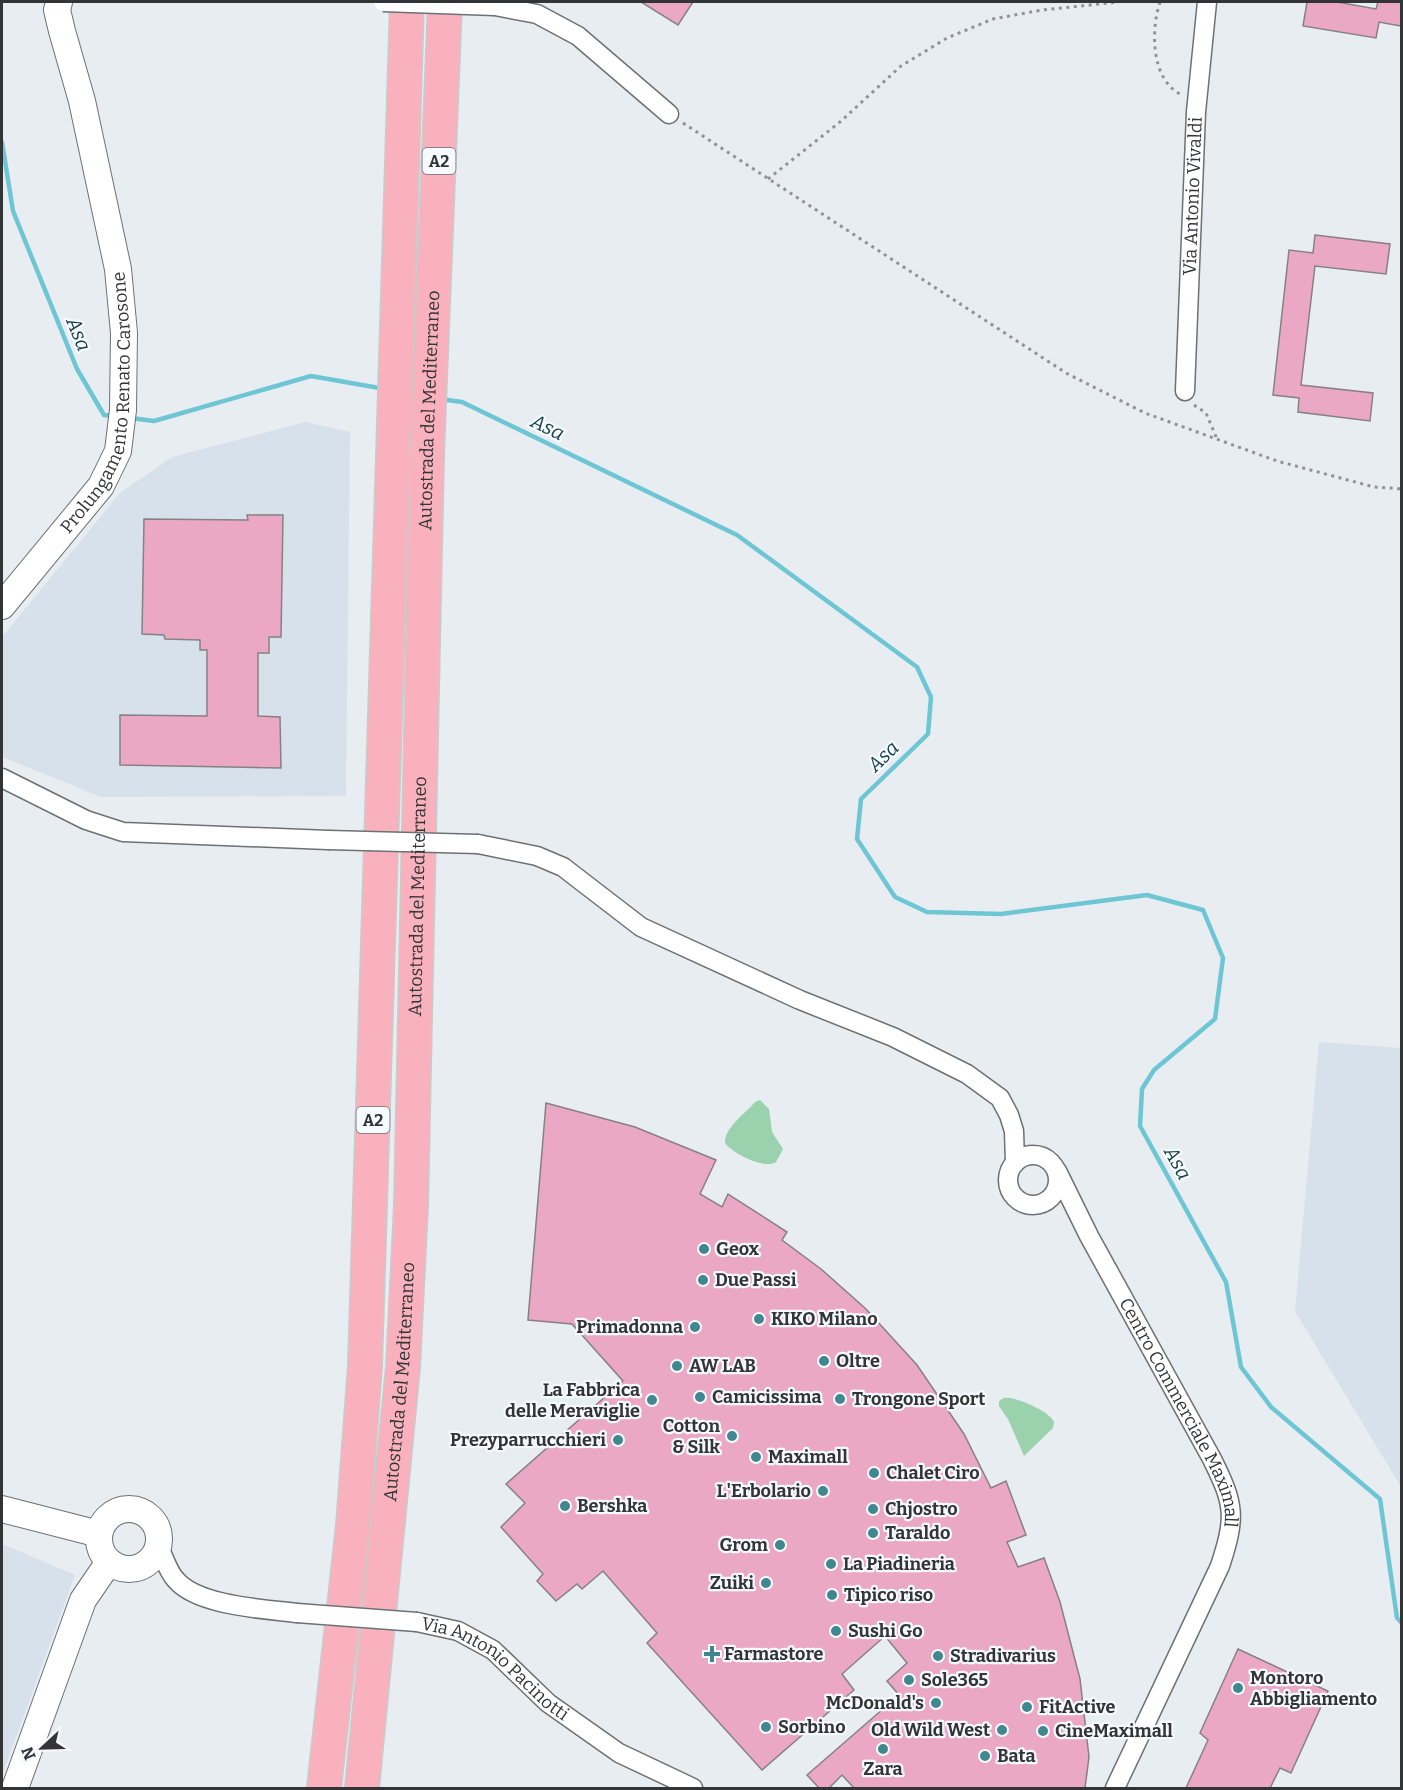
<svg xmlns="http://www.w3.org/2000/svg" width="1403" height="1790" font-family="Bitter,serif">
<style>
.built{fill:#d7e1eb}
.green{fill:#99d2ac}
.lines{fill:none;stroke-linecap:round;stroke-linejoin:round}
.stream{stroke:#6ec6d5;stroke-width:4.5}
.building{fill:#eba8c5;stroke:#878183;stroke-width:1.5}
.street-casing{stroke:#6d7174;stroke-width:21}
.secondary-casing{stroke:#6d7174;stroke-width:28}
.highway-casing{stroke:#cacacb;stroke-width:36}
.path{stroke:#909396;stroke-width:3;stroke-dasharray:3 4.5;stroke-linecap:butt}
.street{stroke:#fff;stroke-width:18}
.secondary{stroke:#fff;stroke-width:26}
.highway{stroke:#f9b2bd;stroke-width:33}
.street-bridge-casing{stroke:#6d7174;stroke-width:21;stroke-linecap:butt}
.street-bridge{stroke:#fff;stroke-width:18}
.poi-dot{fill:#40878f;stroke:#f6fafe;stroke-width:2}
.labels{text-anchor:middle;stroke-width:4.5;stroke-linejoin:round;paint-order:stroke}
.shield{fill:#f6fafe;stroke:#6e6f72;stroke-width:1.5}
.shield-label{font-size:16px;font-weight:bold;fill:#333436}
.street-label{font-size:18px;fill:#333436;stroke:#f6fafe}
.poi-label{font-size:18px;font-weight:bold;fill:#333436;stroke:#f6fafe;text-anchor:start}
.water-label{font-size:20px;font-style:italic;fill:#143e45;stroke:#f6fafe}
</style>
<rect width="100%" height="100%" fill="#e8edf1"/>
<path class="built" d="M305 422 350 432 346 796 101 797 2 757V637L120 493 172 457Z
M1319 1042 1401 1048V1487L1295 1311Z
M2 1544 75 1575 2 1776Z"/>
<path class="green" d="M760 1100 769 1109 772 1132 783 1149 776 1162C765 1170 732 1153 725 1143 724 1128 746 1113 755 1102Z
M1004 1398C1015 1396 1050 1411 1054 1422L1053 1428 1024 1456 1008 1419 999 1406V1401Z"/>
<g class="lines">
<path class="stream" d="M2 142 13 211 77 369 104 415 114 416
M440 399 462 402 737 535 917 667 931 697 928 734 861 799 857 839 895 897 927 912 1001 914 1147 895 1203 910 1223 958 1215 1019 1154 1070 1142 1089 1140 1126 1226 1282 1241 1367 1271 1407 1380 1499 1397 1618 1402 1623
M131 418 154 421 311 376 385 389"/>
</g>
<path class="building" d="M641 2H693L678 25Z
M1307 2H1337L1376 9 1378 2H1401V26L1379 22 1376 38 1303 26Z
M1315 235 1390 244 1386 274 1315 266 1301 385 1373 393 1370 421 1298 412 1299 398 1273 395 1289 250 1313 253Z
M247 515H283L281 637H269V653H258V716L280 717 281 768 120 765V715L207 716V650H200V640L165 639 164 635 142 634 144 519 248 520Z
M546 1103 635 1127 716 1160 700 1194 722 1207 728 1194 787 1232 782 1240 821 1269 866 1309 917 1365 964 1434 991 1488 1006 1481 1026 1535 1007 1542 1018 1567 1044 1558 1060 1602 1080 1679 1089 1757 1085 1788H854L842 1775 829 1788H819L807 1775 899 1695 887 1681 907 1663 885 1636 842 1674 854 1690 762 1770 647 1643 657 1633 603 1571 582 1589 577 1584 556 1601 537 1581 543 1574 501 1527 525 1503 506 1484 623 1381 572 1324 528 1320Z
M1238 1649 1328 1691 1291 1773 1280 1768 1270 1788H1186L1208 1740 1200 1733Z"/>
<g class="lines">
<defs>
<g id="street">
<path d="M495 6 537 14 578 36 669 114"/>
<path id="s1" d="M1185 391 1196 112 1207 2"/>
<path d="M2 778 86 820 123 832 328 840"/>
<path d="M478 844 537 856 563 867 641 927 800 1000 893 1037 967 1074 1000 1098 1009 1115 1014 1131 1015 1163"/>
<circle cx="1033" cy="1180" r="25"/>
<path id="s2" d="M1057 1171 1089 1236 1212 1459C1235 1505 1236 1517 1220 1566L1115 1788"/>
<path d="M159 1547C164 1557 168 1572 176 1580 198 1606 265 1609 297 1613"/>
<path id="s3" d="M417 1622 458 1631 493 1650 548 1703 619 1753 693 1788"/>
</g>
<g id="secondary">
<path id="s4" d="M2 606 101 486 118 451 123 410 124 333 118 269 82 101 62 31 57 10 59 2"/>
<circle cx="129" cy="1539" r="30"/>
<path d="M2 1509 99 1534"/>
<path d="M15 1788 83 1600 109 1562"/>
</g>
<g id="highway">
<path d="M324 1788 353 1526 365 1366 407 2"/>
<path id="s5" d="M362 1788 403 1367 411 1206 427 454 445 2"/>
</g>
</defs>
<use href="#street" class="street-casing"/>
<use href="#secondary" class="secondary-casing"/>
<use href="#highway" class="highway-casing"/>
<path class="path" d="M1160 2C1151 29 1150 80 1182 95
M683 123 1066 373 1145 413 1277 461 1374 487 1402 489
M768 179 840 122 901 66 947 38 993 19 1042 10 1119 2
M1194 405 1206 413 1217 439"/>
<use href="#street" class="street"/>
<use href="#secondary" class="secondary"/>
<use href="#highway" class="highway"/>
<defs>
<path id="street-bridge" d="M383 2 495 6
M328 840 478 844
M297 1613 417 1622"/>
</defs>
<use href="#street-bridge" class="street-bridge-casing"/>
<use href="#street-bridge" class="street-bridge"/>
</g>
<g class="poi-dot">
<circle cx="704" cy="1249" r="6"/>
<circle cx="703" cy="1280" r="6"/>
<circle cx="759" cy="1319" r="6"/>
<circle cx="695" cy="1327" r="6"/>
<circle cx="824" cy="1361" r="6"/>
<circle cx="677" cy="1366" r="6"/>
<circle cx="700" cy="1397" r="6"/>
<circle cx="840" cy="1399" r="6"/>
<circle cx="652" cy="1400" r="6"/>
<circle cx="732" cy="1436" r="6"/>
<circle cx="618" cy="1440" r="6"/>
<circle cx="756" cy="1457" r="6"/>
<circle cx="874" cy="1473" r="6"/>
<circle cx="823" cy="1491" r="6"/>
<circle cx="565" cy="1506" r="6"/>
<circle cx="873" cy="1509" r="6"/>
<circle cx="873" cy="1533" r="6"/>
<circle cx="780" cy="1545" r="6"/>
<circle cx="831" cy="1564" r="6"/>
<circle cx="766" cy="1583" r="6"/>
<circle cx="832" cy="1595" r="6"/>
<circle cx="836" cy="1631" r="6"/>
<path d="M709 1645h6v6h6v6h-6v6h-6v-6h-6v-6h6z"/>
<circle cx="938" cy="1656" r="6"/>
<circle cx="909" cy="1680" r="6"/>
<circle cx="1238" cy="1688" r="6"/>
<circle cx="936" cy="1703" r="6"/>
<circle cx="1027" cy="1707" r="6"/>
<circle cx="766" cy="1727" r="6"/>
<circle cx="1002" cy="1730" r="6"/>
<circle cx="1043" cy="1731" r="6"/>
<circle cx="883" cy="1749" r="6"/>
<circle cx="985" cy="1756" r="6"/>
</g>
<g class="labels">
<g class="shield">
<rect x="422.5" y="148" width="33" height="26" rx="4.5"/>
<rect x="356.5" y="1107" width="33" height="26" rx="4.5"/>
</g>
<g class="shield-label">
<text x="439" y="167">A2</text>
<text x="373" y="1126">A2</text>
</g>
<g class="street-label">
<text dy="6" stroke="none"><textPath href="#s1" startOffset="195">Via Antonio Vivaldi</textPath></text>
<text dy="6" stroke="none"><textPath href="#s4" startOffset="236">Prolungamento Renato Carosone</textPath></text>
<text dy="6" stroke="none"><textPath href="#s5" startOffset="1380">Autostrada del Mediterraneo</textPath></text>
<text dy="6" stroke="none"><textPath href="#s5" startOffset="894">Autostrada del Mediterraneo</textPath></text>
<text dy="6" stroke="none"><textPath href="#s5" startOffset="408">Autostrada del Mediterraneo</textPath></text>
<text dy="6" stroke="none"><textPath href="#s2" startOffset="272">Centro Commerciale Maximall</textPath></text>
<text dy="6" stroke="none"><textPath href="#s3" startOffset="93">Via Antonio Pacinotti</textPath></text>
</g>
<g class="poi-label">
<text x="716" y="1255">Geox</text>
<text x="715" y="1286">Due Passi</text>
<text x="771" y="1325">KIKO Milano</text>
<text x="683" y="1333" text-anchor="end">Primadonna</text>
<text x="836" y="1367">Oltre</text>
<text x="689" y="1372">AW LAB</text>
<text x="640" y="1396" text-anchor="end">La Fabbrica<tspan x="640" dy="21">delle Meraviglie</tspan></text>
<text x="712" y="1403">Camicissima</text>
<text x="852" y="1405">Trongone Sport</text>
<text x="720" y="1432" text-anchor="end">Cotton<tspan x="720" dy="21">&amp; Silk</tspan></text>
<text x="606" y="1446" text-anchor="end">Prezyparrucchieri</text>
<text x="768" y="1463">Maximall</text>
<text x="886" y="1479">Chalet Ciro</text>
<text x="811" y="1497" text-anchor="end">L'Erbolario</text>
<text x="577" y="1512">Bershka</text>
<text x="885" y="1515">Chjostro</text>
<text x="885" y="1539">Taraldo</text>
<text x="768" y="1551" text-anchor="end">Grom</text>
<text x="843" y="1570">La Piadineria</text>
<text x="754" y="1589" text-anchor="end">Zuiki</text>
<text x="844" y="1601">Tipico riso</text>
<text x="848" y="1637">Sushi Go</text>
<text x="724" y="1660">Farmastore</text>
<text x="950" y="1662">Stradivarius</text>
<text x="1250" y="1684">Montoro<tspan x="1250" dy="21">Abbigliamento</tspan></text>
<text x="921" y="1686">Sole365</text>
<text x="924" y="1709" text-anchor="end">McDonald's</text>
<text x="1039" y="1713">FitActive</text>
<text x="778" y="1733">Sorbino</text>
<text x="990" y="1736" text-anchor="end">Old Wild West</text>
<text x="1055" y="1737">CineMaximall</text>
<text x="997" y="1762">Bata</text>
<text x="883" y="1775" text-anchor="middle">Zara</text>
</g>
<g class="water-label">
<text transform="translate(79 334) rotate(68)" y="7">Asa</text>
<text transform="translate(548 427) rotate(26)" y="7">Asa</text>
<text transform="translate(883 756) rotate(-44)" y="7">Asa</text>
<text transform="translate(1178 1163) rotate(61)" y="7">Asa</text>
</g>
</g>
<rect width="1403" height="1790" fill="none" stroke="#333436" stroke-width="6"/>
<g transform="translate(42 1748) rotate(248)" stroke="#f6fafe" stroke-width="4.5" paint-order="stroke">
<path d="M0-4.5L10 22L0 15L-10 22Z" fill="#333436"/>
<text y="-9" font-size="16" font-weight="bold" text-anchor="middle" fill="#333436">N</text>
</g>
</svg>
